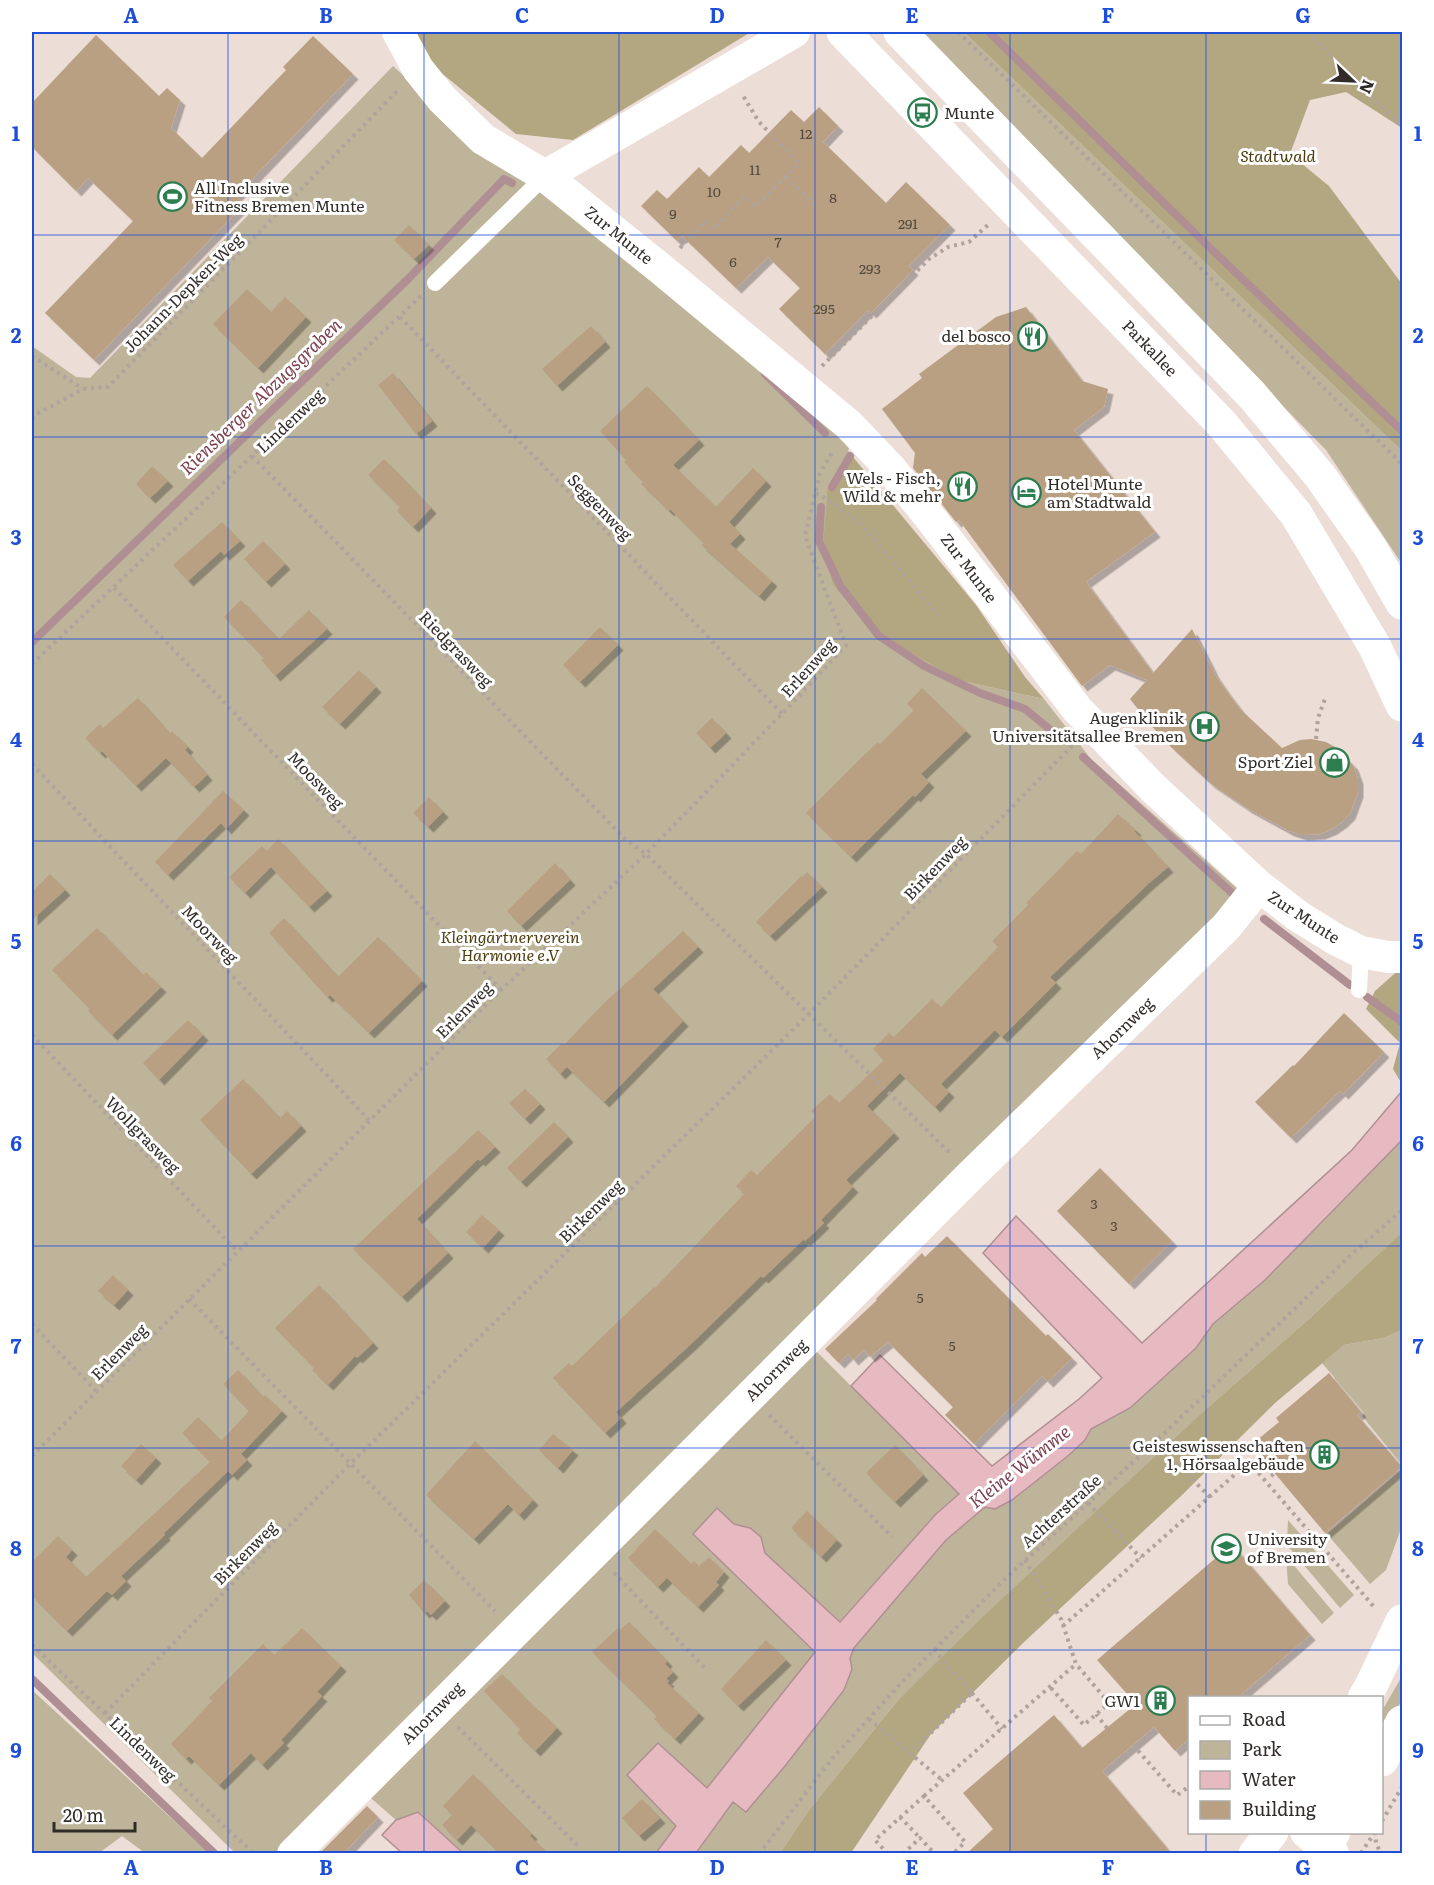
<svg xmlns="http://www.w3.org/2000/svg" width="1434" height="1885" font-family="Literata,serif">
<style>
.green{fill:#bdb499}
.forest{fill:#b3a782}
.water{fill:#e7bac2;stroke:#b08f94;stroke-width:1.5}
.lines{fill:none;stroke-linecap:round;stroke-linejoin:round}
.stream{stroke:#b08f94;stroke-width:8}
.building{fill:#baa082;filter:url(#shadow)}
.path{stroke:#afa39d;stroke-width:4;stroke-dasharray:3 4.5;stroke-linecap:butt}
.service{stroke:#fff;stroke-width:16}
.minor{stroke:#fff;stroke-width:32}
.primary{stroke:#fff;stroke-width:33}
.grid{fill:none;stroke:#1d4ed8;stroke-width:1.5;stroke-opacity:0.55}
.labels{text-anchor:middle;stroke-width:6;stroke-linejoin:round;paint-order:stroke}
.number-label{font-size:14px;fill:#53493f}
.poi-label{font-size:16px;fill:#312c29;stroke:#fff;text-anchor:end}
.park-label{font-size:16px;font-style:italic;fill:#4d3e10;stroke:#fff}
.street-label{font-size:16px;fill:#312c29;stroke:#fff}
.water-label{font-size:18px;font-style:italic;fill:#7c414f;stroke:#fff}
.neatline{fill:none;stroke:#1d4ed8;stroke-width:2}
.grid-label{font-size:20px;text-anchor:middle;font-weight:bold;fill:#1d4ed8}
</style>
<defs>
<filter id="shadow"><feDropShadow dx="5.5" dy="5.5" stdDeviation="0" flood-color="#0004"/></filter>
</defs>
<rect width="100%" height="100%" fill="#ecddd6"/>
<path class="green" d="M917 32H964L1402 451V564L1326 450Z
M393 66 506 171 553 190 852 439 848 451 828 486 962 681 1044 699 1091 759 1239 890 1233 904 799 1336 817 1352 959 1494 936 1514 839 1622 707 1789 627 1775 677 1827 656 1853H463L419 1812 396 1820 365 1793 309 1853H235L32 1653V346L76 377 90 378Z
M1402 1140V1232L1310 1318 1205 1410 899 1699 809 1810 780 1853 696 1854 733 1802 852 1669 850 1658 854 1648 946 1540 985 1507 995 1509 1012 1500 1069 1455 1085 1440 1091 1429 1130 1408 1196 1348 1213 1324 1265 1280Z
M1402 1330V1465L1362 1416 1364 1413 1322 1363 1344 1345 1383 1338Z
M1402 1469V1526L1386 1570 1370 1584 1327 1534Z
M1288 1520 1354 1595 1340 1608 1287 1545Z
M1286 1556 1334 1613 1322 1624 1288 1584Z
M1402 1676V1700L1382 1735V1711Z
M32 1690 209 1853H145L122 1836 99 1853H32Z"/>
<path class="forest" d="M414 32H751L573 140 516 134 434 67Z
M964 32H1402V128L1346 92 1310 100 1290 154 1329 186 1402 284V451Z
M848 451 976 605 1025 677 1044 699 962 681 873 632 833 584 823 546 828 486Z
M1402 967V1084L1393 1069 1400 1043 1366 1009 1375 991Z
M1402 1232V1330L1383 1338 1344 1345 1275 1403 1180 1497 1022 1644 931 1734 851 1853H780L809 1810 899 1699 990 1610 1205 1410 1310 1318Z"/>
<path class="water" d="M1402 1091V1140L1265 1280 1213 1324 1196 1348 1130 1408 1091 1429 1085 1440 1069 1455 1012 1500 995 1509 985 1507 946 1540 854 1648 850 1658 852 1669 844 1690 785 1766 746 1812 733 1802 696 1853H656L676 1826 627 1775 658 1743 707 1788 815 1652 693 1534 717 1508 734 1524 750 1528 761 1537 765 1553 840 1622 936 1514 959 1494 851 1386 880 1355 992 1466 1079 1399 1102 1378 983 1253 1016 1216 1142 1343 1352 1150Z
M418 1812 463 1853H402L382 1835 396 1820Z"/>
<g class="lines">
<path class="stream" d="M989 32 1208 246 1402 431
M765 374 825 433
M832 487 850 456
M821 507 819 541 841 587 879 636 924 666 980 693 1025 709 1064 741
M32 642 408 279 504 179 512 183
M1083 757 1233 894
M1264 919 1350 985
M1367 997 1402 1022
M32 1679 215 1854"/>
</g>
<path class="building" d="M96 35 159 96 167 88 180 100 171 128 202 158 286 70 283 67 313 36 353 74 236 196 244 204 94 360 45 313 133 221 88 178 76 191 32 147V103Z
M819 107 838 126 823 142 886 203 906 182 950 225 909 266 913 270 871 313 868 310 825 354 779 309 800 288 768 257 736 288 682 236 677 241 641 206 657 190 667 199 699 167 709 177 741 145 749 153 791 110 804 122Z
M409 225 429 245 414 259 394 240Z
M247 289 271 312 285 297 306 317 258 368 213 324Z
M1026 307 1082 381 1108 389 1104 407 1074 430 1155 532 1086 582 1153 673 1192 629 1214 673 1225 689 1241 710 1282 748 1300 740 1311 739 1326 742 1337 748 1353 765 1358 779V792L1350 814 1342 822 1332 829 1320 834 1302 835 1289 831 1247 808 1210 783 1171 747 1148 722 1130 699 1147 680 1110 665 1082 686 959 520 956 522 913 468 915 453 882 409 922 378 919 374 996 317Z
M591 326 605 342 557 386 542 369Z
M393 373 432 421 416 434 378 385Z
M647 386 699 440 673 465 716 507 753 468 766 481 729 522 740 534 730 544 772 581 759 596 701 545 704 543 670 509 669 511 641 484 643 482 624 462 626 460 600 431Z
M384 459 431 508 413 527 397 511 400 507 368 475Z
M152 466 168 481 150 498 136 484Z
M222 522 240 541 224 555 221 551 188 581 173 565Z
M263 541 285 564 266 582 244 559Z
M241 600 279 639 309 610 327 629 275 676 261 660 264 658 224 617Z
M600 627 618 645 580 682 563 665Z
M359 670 376 687 340 724 322 707Z
M922 688 966 731 921 774 929 782 915 797 913 795 851 857 806 813 859 760 878 742 880 744 914 710 907 704Z
M138 698 170 734 172 731 188 747 185 750 207 775 194 787 166 758 136 786 102 751 100 753 85 738 100 724 103 728Z
M712 718 726 733 710 748 696 733Z
M223 791 244 810 226 829 221 823 168 875 155 862Z
M429 797 443 812 428 827 413 813Z
M1118 814 1136 830 1134 831 1168 867 1148 884 1050 977 1056 983 1002 1037 995 1030 941 1084 949 1092 935 1107 900 1073 867 1106 894 1133 846 1180 853 1187 821 1220 824 1223 805 1241 804 1239 763 1278 761 1276 690 1345 616 1412 621 1418 605 1433 553 1378 569 1363 572 1366 654 1287 655 1288 744 1194 736 1186 751 1170 757 1175 816 1116 811 1111 830 1094 839 1103 884 1060 873 1049 889 1033 894 1037 932 999 941 1007 998 947 992 941 1028 905 1026 903 1077 851 1081 854Z
M278 839 327 891 309 907 271 867 245 893 229 877 262 846 267 851Z
M555 863 570 880 521 926 507 911Z
M807 872 822 887 770 936 756 922 801 876 802 877Z
M50 874 65 890 32 920V892Z
M284 918 338 977 378 937 422 981 369 1033 330 995 327 997 269 933Z
M97 928 143 975 146 972 161 987 112 1035 88 1011 90 1009 52 970Z
M683 931 698 947 653 989 683 1021 604 1102 567 1067 560 1074 546 1059 562 1043 564 1045 603 1004Z
M1344 1013 1384 1052 1343 1094 1340 1091 1291 1138 1255 1102 1293 1065 1294 1066Z
M188 1020 203 1035 159 1080 143 1063Z
M243 1079 280 1118 287 1111 301 1126 251 1174 200 1120Z
M525 1089 540 1104 525 1119 509 1103Z
M554 1122 568 1137 521 1182 507 1168Z
M478 1130 495 1147 480 1161 478 1159 417 1219 448 1253 402 1297 353 1249Z
M1100 1168 1172 1241 1129 1284 1057 1211Z
M482 1215 499 1230 483 1248 466 1232Z
M947 1236 1046 1336 1048 1334 1072 1358 1048 1382 1042 1376 974 1444 945 1415 953 1407 888 1342 870 1357 864 1350 853 1360 848 1354 839 1363 825 1349 877 1300 876 1299 922 1253 925 1257Z
M113 1275 128 1290 114 1305 98 1291Z
M319 1285 373 1343 357 1358 355 1356 328 1385 312 1370 314 1368 275 1328Z
M238 1370 263 1397 265 1395 282 1411 241 1454 247 1460 232 1475 228 1471 164 1533 165 1535 121 1576 126 1581 112 1595 107 1591 67 1631 32 1596V1562L58 1536 72 1550 66 1557 86 1577 210 1462 182 1433 198 1417 221 1441 249 1411 223 1384Z
M1329 1373 1361 1412 1357 1415 1402 1467 1325 1533 1251 1445 1279 1422 1276 1418Z
M553 1434 573 1450 558 1468 539 1450Z
M475 1441 533 1500 519 1515 508 1504 474 1539 426 1495Z
M141 1444 156 1458 136 1480 121 1466Z
M895 1445 923 1475 895 1502 866 1473Z
M807 1511 837 1540 821 1557 791 1528Z
M655 1529 691 1564 694 1561 699 1566 709 1557 724 1572 716 1582 719 1585 698 1607 667 1578 658 1587 628 1558Z
M1232 1544 1310 1635 1237 1698H1190V1738L1175 1751 1154 1727 1102 1771 1172 1854H966L993 1829 963 1793 1054 1715 1082 1748 1136 1704 1097 1660Z
M424 1580 445 1601 431 1615 427 1611 424 1613 409 1595Z
M629 1622 667 1661 665 1664 673 1672 666 1679 669 1681 667 1683 699 1713 675 1739 654 1719 657 1716 592 1652 618 1628 620 1630Z
M302 1628 341 1666 317 1692 322 1696 281 1740 284 1743 262 1765 251 1753 219 1785 189 1756 186 1759 171 1744 212 1701 209 1698 263 1644 274 1655Z
M766 1640 786 1660 738 1706 721 1689Z
M502 1674 538 1711 539 1710 557 1728 535 1751 517 1733 520 1729 484 1691Z
M473 1774 532 1834 530 1836 549 1854H500L471 1825 457 1840 442 1825 452 1815 443 1806Z
M642 1799 660 1818 639 1836 622 1818Z
M367 1806 378 1817 343 1854H319Z"/>
<g class="lines">
<path class="path" d="M958 32 1402 464
M1307 32 1372 98 1402 126
M786 177 818 208
M680 248 705 221 714 229 744 196 755 207 799 163 759 122 742 94
M400 317 782 714
M32 356 83 389
M822 366 929 259 948 247 969 242 990 223
M32 419 37 414 83 389 108 387 399 89
M252 456 625 839 646 854 952 1155
M816 493 833 503 863 526 938 615
M114 588 501 990
M32 664 421 296
M1316 739 1318 718 1326 696
M32 764 370 1121
M32 1035 237 1251
M189 1299 495 1611
M32 1324 96 1391
M769 1415 892 1537
M1155 1442 1210 1497
M32 1456 501 990 646 854 782 714 846 645 805 536 820 473 833 451
M1271 1476 1275 1473
M1088 1503 1141 1558
M614 1573 705 1668
M1063 1626 1249 1462 1375 1608
M32 1645 254 1854
M1051 1688 1084 1725 1109 1703 1076 1664
M972 1693 1002 1729
M105 1713 350 1464 810 1013 1073 745
M1096 1714 1107 1728
M869 1719 942 1780
M458 1727 579 1847
M1133 1745 1177 1795 1190 1786
M909 1754 972 1693 934 1650
M924 1796 1076 1664 1061 1619 1025 1560
M900 1817 920 1838
M1382 1821 1402 1787
M1375 1832 1376 1843 1381 1854
M1361 1853 1375 1832
M759 1854 831 1760 903 1681 1007 1577 1155 1442 1352 1254 1402 1210
M888 1854 875 1840 924 1796 965 1842 953 1854
M903 1854 920 1838 935 1854"/>
<path class="service" d="M435 283 545 176
M1359 990 1361 952"/>
<path class="minor" d="M398 32 418 69 442 99 483 139 545 176 661 269 849 425 891 469 932 520 1077 709 1152 787 1259 886 1298 916 1335 939 1361 952 1388 957H1402
M545 176 794 32
M1306 1832 1333 1854
M293 1854 972 1174 1226 927 1259 886"/>
<path class="primary" d="M843 32 1222 424 1296 514 1375 647 1402 705
M900 32 1252 395 1320 476 1370 547 1402 603
M1364 1698 1371 1686 1402 1621
M1382 1760 1402 1722
M1255 1854 1272 1832
M1319 1854 1334 1832"/>
</g>
<path class="grid" d="M228 32V1854M424 32V1854M619 32V1854M815 32V1854M1010 32V1854M1206 32V1698M32 235H1402M32 437H1402M32 639H1402M32 841H1402M32 1044H1402M32 1246H1402M32 1448H1402M32 1650H1402M1206 1832V1854"/>
<defs>
<symbol id="bus-ring" viewBox="-11 -11 22 22"><circle r="9.5" fill="#fff" stroke="#2d7e4f" stroke-width="1.5"/><path d="M-5-6H5V4H4V6H2V4H-2V6H-4V4H-5ZM-3.5-4V0h7V-4ZM-3.5 1.2v1.5H-2V1.2ZM2 1.2v1.5H3.5V1.2Z" fill="#2d7e4f"/></symbol>
<symbol id="stadium-ring" viewBox="-11 -11 22 22"><circle r="9.5" fill="#fff" stroke="#2d7e4f" stroke-width="1.5"/><path d="M0-5a6.5 5 0 1 0 0 10a6.5 5 0 1 0 0-10ZM-3.5-1.8h7v3.6h-7Z" fill="#2d7e4f"/></symbol>
<symbol id="restaurant-ring" viewBox="-11 -11 22 22"><circle r="9.5" fill="#fff" stroke="#2d7e4f" stroke-width="1.5"/><path d="M-5-6h1v4h1v-4h1v4h1v-4h1v5L-1.5 .5V6h-2V.5L-5-1ZM5-6V6H3V1.5H1.5Q1.5-4 5-6Z" fill="#2d7e4f"/></symbol>
<symbol id="hotel-ring" viewBox="-11 -11 22 22"><circle r="9.5" fill="#fff" stroke="#2d7e4f" stroke-width="1.5"/><path d="M-6-4.5h1.5V1H6V5H4.5V3h-9V5H-6ZM-4 0a1.8 1.8 0 1 1 3.6 0ZM.5 0V-2.5h3Q6-2.5 6 0Z" fill="#2d7e4f"/></symbol>
<symbol id="hospital-ring" viewBox="-11 -11 22 22"><circle r="9.5" fill="#fff" stroke="#2d7e4f" stroke-width="1.5"/><path d="M-5-5h3v3.5h4V-5h3V5h-3V1.5h-4V5h-3Z" fill="#2d7e4f"/></symbol>
<symbol id="shop-ring" viewBox="-11 -11 22 22"><circle r="9.5" fill="#fff" stroke="#2d7e4f" stroke-width="1.5"/><path d="M-5-2.5h2.3a2.7 3.5 0 0 1 5.4 0H5L5.5 6h-11ZM-1.5-2.5h3a1.5 2.3 0 0 0-3 0Z" fill="#2d7e4f"/></symbol>
<symbol id="building-ring" viewBox="-11 -11 22 22"><circle r="9.5" fill="#fff" stroke="#2d7e4f" stroke-width="1.5"/><path d="M-4-6H4V6H1V3H-1V6H-4ZM-2.5-4.3h1.7v1.8h-1.7ZM.8-4.3h1.7v1.8H.8ZM-2.5-1h1.7V.8h-1.7ZM.8-1h1.7V.8H.8Z" fill="#2d7e4f"/></symbol>
<symbol id="university-ring" viewBox="-11 -11 22 22"><circle r="9.5" fill="#fff" stroke="#2d7e4f" stroke-width="1.5"/><path d="M0-5L7-2L0 1L-7-2ZM-4 1L0 2.5L4 1V4Q0 6-4 4Z" fill="#2d7e4f"/></symbol>
</defs>
<g fill-rule="evenodd">
<use href="#bus-ring" x="906" y="96" width="33" height="33"/>
<use href="#stadium-ring" x="156" y="180" width="33" height="33"/>
<use href="#restaurant-ring" x="1016" y="320" width="33" height="33"/>
<use href="#restaurant-ring" x="946" y="470" width="33" height="33"/>
<use href="#hotel-ring" x="1010" y="476" width="33" height="33"/>
<use href="#hospital-ring" x="1188" y="710" width="33" height="33"/>
<use href="#shop-ring" x="1318" y="746" width="33" height="33"/>
<use href="#building-ring" x="1308" y="1438" width="33" height="33"/>
<use href="#university-ring" x="1210" y="1532" width="33" height="33"/>
<use href="#building-ring" x="1144" y="1684" width="33" height="33"/>
</g>
<g class="labels">
<g class="number-label">
<text x="806" y="139">12</text>
<text x="755" y="175">11</text>
<text x="714" y="197">10</text>
<text x="833" y="203">8</text>
<text x="673" y="219">9</text>
<text x="908" y="229">291</text>
<text x="778" y="247">7</text>
<text x="733" y="267">6</text>
<text x="870" y="274">293</text>
<text x="824" y="314">295</text>
<text x="1094" y="1209">3</text>
<text x="1114" y="1231">3</text>
<text x="920" y="1303">5</text>
<text x="952" y="1351">5</text>
</g>
<g class="poi-label">
<text x="944" y="119" text-anchor="start">Munte</text>
<text x="194" y="194" text-anchor="start">All Inclusive<tspan x="194" dy="18">Fitness Bremen Munte</tspan></text>
<text x="1011" y="342">del bosco</text>
<text x="941" y="484">Wels - Fisch,<tspan x="941" dy="18">Wild &amp; mehr</tspan></text>
<text x="1047" y="490" text-anchor="start">Hotel Munte<tspan x="1047" dy="18">am Stadtwald</tspan></text>
<text x="1184" y="724">Augenklinik<tspan x="1184" dy="18">Universitätsallee Bremen</tspan></text>
<text x="1313" y="768">Sport Ziel</text>
<text x="1304" y="1452">Geisteswissenschaften<tspan x="1304" dy="18">1, Hörsaalgebäude</tspan></text>
<text x="1247" y="1545" text-anchor="start">University<tspan x="1247" dy="18">of Bremen</tspan></text>
<text x="1140" y="1707">GW1</text>
</g>
<g class="park-label">
<text x="1278" y="162">Stadtwald</text>
<text x="510" y="943">Kleingärtnerverein<tspan x="510" dy="18">Harmonie e.V</tspan></text>
</g>
<g class="street-label">
<text transform="translate(619 235) rotate(39)" y="6">Zur Munte</text>
<text transform="translate(183 293) rotate(-45)" y="6">Johann-Depken-Weg</text>
<text transform="translate(1150 348) rotate(46)" y="6">Parkallee</text>
<text transform="translate(290 421) rotate(-43)" y="6">Lindenweg</text>
<text transform="translate(600 507) rotate(46)" y="6">Seggenweg</text>
<text transform="translate(969 568) rotate(53)" y="6">Zur Munte</text>
<text transform="translate(456 649) rotate(46)" y="6">Riedgrasweg</text>
<text transform="translate(808 668) rotate(-48)" y="6">Erlenweg</text>
<text transform="translate(316 780) rotate(46)" y="6">Moosweg</text>
<text transform="translate(935 868) rotate(-46)" y="6">Birkenweg</text>
<text transform="translate(1304 917) rotate(33)" y="6">Zur Munte</text>
<text transform="translate(210 934) rotate(46)" y="6">Moorweg</text>
<text transform="translate(464 1010) rotate(-45)" y="6">Erlenweg</text>
<text transform="translate(1122 1028) rotate(-44)" y="6">Ahornweg</text>
<text transform="translate(143 1135) rotate(46)" y="6">Wollgrasweg</text>
<text transform="translate(591 1211) rotate(-44)" y="6">Birkenweg</text>
<text transform="translate(119 1352) rotate(-45)" y="6">Erlenweg</text>
<text transform="translate(776 1370) rotate(-45)" y="6">Ahornweg</text>
<text transform="translate(1061 1511) rotate(-42)" y="6">Achterstraße</text>
<text transform="translate(245 1553) rotate(-45)" y="6">Birkenweg</text>
<text transform="translate(432 1713) rotate(-45)" y="6">Ahornweg</text>
<text transform="translate(143 1749) rotate(44)" y="6">Lindenweg</text>
</g>
<g class="water-label">
<text transform="translate(261 397) rotate(-44)" y="6">Riensberger Abzugsgraben</text>
<text transform="translate(1020 1467) rotate(-38)" y="6">Kleine Wümme</text>
</g>
</g>
<rect width="1434" height="1885" fill="none" stroke="#ffffff" stroke-width="66"/>
<rect x="1188" y="1696" width="195" height="138" fill="#ffffff" stroke="#adaba9" stroke-width="1.5"/>
<rect x="1200" y="1716" width="30" height="9" fill="#ffffff" stroke="#adaba9" stroke-width="1.5"/>
<text x="1242" y="1726" font-size="18" fill="#312c29">Road</text>
<rect x="1200" y="1741" width="30" height="18" fill="#bdb499" stroke="#adaba9" stroke-width="1.5"/>
<text x="1242" y="1756" font-size="18" fill="#312c29">Park</text>
<rect x="1200" y="1771" width="30" height="18" fill="#e7bac2" stroke="#adaba9" stroke-width="1.5"/>
<text x="1242" y="1786" font-size="18" fill="#312c29">Water</text>
<rect x="1200" y="1801" width="30" height="18" fill="#baa082" stroke="#adaba9" stroke-width="1.5"/>
<text x="1242" y="1816" font-size="18" fill="#312c29">Building</text>
<g transform="translate(1353 81) rotate(113)" stroke="#ffffff" stroke-width="4.5" paint-order="stroke">
<path d="M0-4.5L10 22L0 15L-10 22Z" fill="#312c29"/>
<text y="-9" font-size="16" font-weight="bold" text-anchor="middle" fill="#312c29">N</text>
</g>
<path d="M54 1822v9h81v-9" fill="none" stroke="#312c29" stroke-width="3"/>
<text x="63" y="1822" font-size="18" fill="#312c29" stroke="#ffffff" stroke-width="4.5" paint-order="stroke">20 m</text>
<rect x="33" y="33" width="1368" height="1819" class="neatline"/>
<g class="grid-label">
<text x="131" y="23">A</text>
<text x="326" y="23">B</text>
<text x="522" y="23">C</text>
<text x="717" y="23">D</text>
<text x="912" y="23">E</text>
<text x="1108" y="23">F</text>
<text x="1303" y="23">G</text>
<text x="16" y="141">1</text>
<text x="1418" y="141">1</text>
<text x="16" y="343">2</text>
<text x="1418" y="343">2</text>
<text x="16" y="545">3</text>
<text x="1418" y="545">3</text>
<text x="16" y="747">4</text>
<text x="1418" y="747">4</text>
<text x="16" y="949">5</text>
<text x="1418" y="949">5</text>
<text x="16" y="1151">6</text>
<text x="1418" y="1151">6</text>
<text x="16" y="1354">7</text>
<text x="1418" y="1354">7</text>
<text x="16" y="1556">8</text>
<text x="1418" y="1556">8</text>
<text x="16" y="1758">9</text>
<text x="1418" y="1758">9</text>
<text x="131" y="1875">A</text>
<text x="326" y="1875">B</text>
<text x="522" y="1875">C</text>
<text x="717" y="1875">D</text>
<text x="912" y="1875">E</text>
<text x="1108" y="1875">F</text>
<text x="1303" y="1875">G</text>
</g>
</svg>
